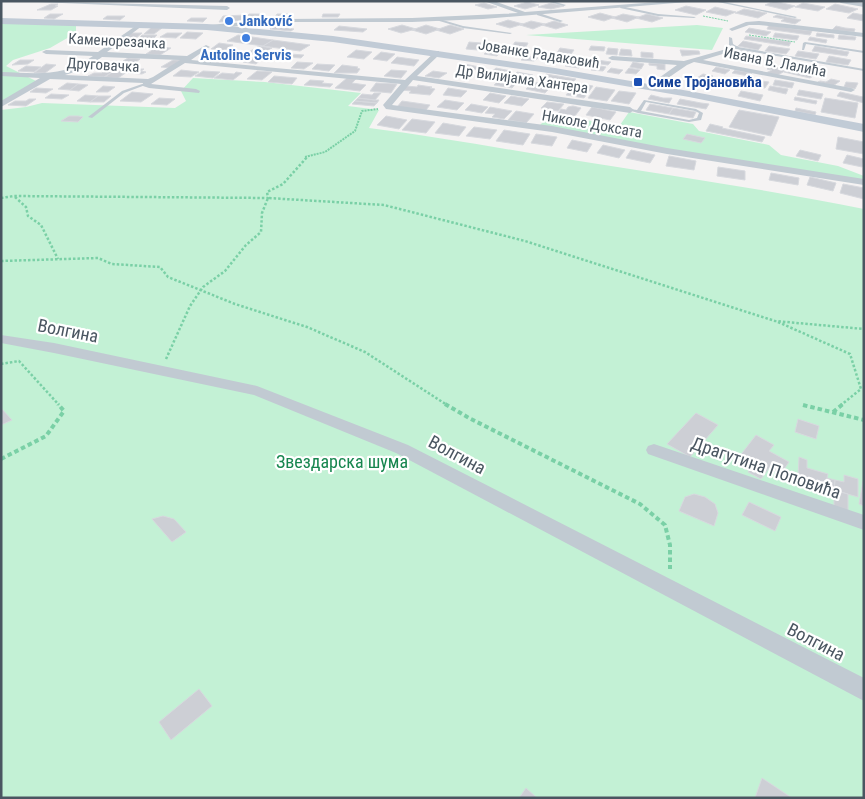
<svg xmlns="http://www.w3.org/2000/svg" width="865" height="799" font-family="'Roboto Condensed',sans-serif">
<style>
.green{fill:#c3f1d5}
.building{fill:#cdcfd5;stroke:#d7d9de}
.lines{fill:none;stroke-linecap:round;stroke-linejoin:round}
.path-far3{stroke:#7ad0a6;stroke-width:1;stroke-dasharray:2 1;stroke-linecap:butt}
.path-far2{stroke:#7ad0a6;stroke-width:2;stroke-dasharray:2 1;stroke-linecap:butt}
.path-far1{stroke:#7ad0a6;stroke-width:2.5;stroke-dasharray:2.5 2;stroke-linecap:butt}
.path{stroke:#7ad0a6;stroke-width:4;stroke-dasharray:4.5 3;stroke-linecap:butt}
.lane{fill:#c1cad2;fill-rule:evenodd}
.street{fill:#c1cad2;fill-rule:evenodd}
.secondary{fill:#c1cbd6;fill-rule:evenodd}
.shop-dot{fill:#3f7fe0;stroke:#fff;stroke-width:2}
.transit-dot{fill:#1a4fb4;stroke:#fff;stroke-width:2}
.labels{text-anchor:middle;stroke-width:4.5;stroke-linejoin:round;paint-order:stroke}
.far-shop-label{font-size:15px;font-weight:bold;fill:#366cbe;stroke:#fff;text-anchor:start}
.far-street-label{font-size:15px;fill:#4a5661;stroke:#fff}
.far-transit-label{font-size:15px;font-weight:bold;fill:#164399;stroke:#fff;text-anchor:start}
.street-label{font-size:18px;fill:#4a5661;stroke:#fff}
.park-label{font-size:18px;fill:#17864f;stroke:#fff}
</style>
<rect width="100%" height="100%" fill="#f5f3f3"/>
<path class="green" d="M1 21 76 23V33L50 48 13 60 6 66 38 82 1 105Z
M697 25 723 28 712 50 526 35Z
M193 78 265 82 361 93 348 106 379 110 369 128C440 137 509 150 579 161 674 176 769 190 864 209V798H1V110L26 107 42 103 175 108 186 101 181 91Z
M629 112 693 124 699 131 769 145 781 155 838 166 864 176V182L538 127 550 115 620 125Z"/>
<path class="building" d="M774 1 795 6 786 10 765 5Z
M527 2 539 5 525 9 514 6Z
M484 3 497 7 488 9 475 5Z
M551 3 564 6 551 9 538 7Z
M803 3 825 7 818 11 795 7Z
M51 4H58L55 6H58L51 10H37Z
M835 4 858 9 849 13 826 9Z
M686 6 706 10 696 15 675 10Z
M715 7 736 12 726 16 706 12Z
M744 9 767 13 758 18 735 13Z
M600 13 615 17 604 21 588 17Z
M853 13 864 15V21L847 18Z
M50 14H63L54 19 44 18Z
M249 14H262L258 19H245Z
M277 14H290L288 18H274Z
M323 14H340L338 17H322Z
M623 14 639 17 627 22 612 18Z
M647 14 663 18 652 22 636 18Z
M246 15 244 20 219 22 223 16Z
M777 15 801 20 795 24 781 21 784 19 773 17Z
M107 16H125L120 20 103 19Z
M191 18H207L203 22 187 21Z
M508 20 523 24 510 28 496 24Z
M531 21 545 24 533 29 520 25Z
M554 21 568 25 556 29 542 25Z
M276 25 282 26 280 27 294 29 291 31 270 29Z
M402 25 416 29 401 33 388 29Z
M426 25 440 29 426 34 412 30Z
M450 25 464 29 450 34 436 30Z
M769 25 803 30 812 31 810 35 767 29Z
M339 26 367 29 363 32 334 30Z
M836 26 845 28 855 29 854 32 832 30Z
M152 27 162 28 154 34H144Z
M749 28 771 32 766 36 745 32Z
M187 32 203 33 196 39 180 38Z
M131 33H142L134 40 124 39Z
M167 33H182L176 38 160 37Z
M775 33 799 36 797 40 773 37Z
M817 33 834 35V38L816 36Z
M142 35H157L152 40H137Z
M238 35 273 40 263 46 227 41Z
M839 35 856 37 855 40 838 39Z
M746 36 791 42 789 46 744 39Z
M810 37 827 40 826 43 808 40Z
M273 40 310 45 300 51 263 46Z
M93 41H112L107 44H89Z
M743 41 762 45 758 50 738 46Z
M121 42H135L130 47 116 46Z
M469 42 481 43 478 50 466 49Z
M515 42 528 43 525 49 511 48Z
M219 43 233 45 225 50 211 49Z
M259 46 272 48 260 55 247 53Z
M591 46 605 47 604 51 589 50Z
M769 46 790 49 786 54 765 51Z
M815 46 849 52 847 56 812 51Z
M157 47 171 48 160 55 146 54Z
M560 48 574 50 571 54 557 53Z
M608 48 618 49 617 55 606 54Z
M489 49 502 50 497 56 484 54Z
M621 49 631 50 632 56 619 55Z
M356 50 372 52 364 59 347 57Z
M680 50 699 51 700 54 682 56Z
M738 50 754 53 751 56 735 53Z
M798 51 819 54 816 59 795 56Z
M381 52 395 54 387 61 373 59Z
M641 52 653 53V58L641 57Z
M276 53 304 55 301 58 273 56Z
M210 54 222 55 213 61 201 59Z
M525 56 538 58 534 61 521 60Z
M829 56 851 60 848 65 826 62Z
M250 57 263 58 256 64 243 62Z
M397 57 419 60 414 66 391 63Z
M128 58 140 59 131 66 125 65 130 62 123 61Z
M20 60H34L28 64 12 65Z
M173 60H180L171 68 161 67Z
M597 60 611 62 608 65 594 63Z
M297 62 313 63 304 69 291 68Z
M633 62 644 64 641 69 630 67Z
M568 63 582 65 579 68 565 66Z
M649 63 665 64V70L657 69V66L649 65Z
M46 64 56 65 45 73H34Z
M317 64 335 65 329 71 312 69Z
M465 64 479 67 470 73 456 70Z
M342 65 358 67 357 68 360 69 357 73H334Z
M594 65 606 67 603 71 591 70Z
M26 66 41 67 34 72 18 71Z
M104 66 118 67 112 71 99 70Z
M771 66 779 68 777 69 785 71 776 76 766 73 772 70 767 69Z
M716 67 730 70 725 74 712 71Z
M496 68 511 71 504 77 489 74Z
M611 68 623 70 619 74 607 72Z
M629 68 640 70 636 74 625 73Z
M134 69H144L141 71 146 72 142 74 128 73Z
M788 69 815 75 810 78 784 72Z
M181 70 199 72 191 77 173 76Z
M391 70 407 71 401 78 384 76Z
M735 70 752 73 749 76 732 73Z
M105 71 112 72 104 77 88 76 94 73H102Z
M114 71 127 72 118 78 105 77Z
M203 71 220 72 213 78 195 76Z
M257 71 272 72 262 80 247 79Z
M433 71 447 73 439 78 425 76Z
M236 72 242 73 233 80 214 78 222 73 234 74Z
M517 72 533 75 528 80 512 78Z
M546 74 576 79 568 87 539 82Z
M703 74 713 76 708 80 697 78Z
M274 76 297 78 292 84 268 82Z
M347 78 356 79 352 83 366 85 360 91 335 88Z
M501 78 518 81 512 88 494 85Z
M831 79 840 81 833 86 818 82 820 81 826 82Z
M310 80 324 81 322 83 333 84 330 87 304 85Z
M700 80 717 84 712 89 696 85Z
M775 80 794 83 792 88 773 85Z
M762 81 769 82 765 88 749 86 751 83 760 84Z
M534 82 560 86 557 90 549 89 545 93 526 89Z
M846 82 858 83 855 89 844 87Z
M67 83 78 84 70 90 58 89Z
M376 83 397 84 391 93 370 91Z
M576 83 593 86 584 98 566 95Z
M78 84 88 85 79 91 70 90Z
M418 85 432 87 430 88 435 89 430 95 409 93 411 91 402 90 406 86 417 87Z
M103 86 115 87 108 92H96Z
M770 86 788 89 786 94 768 90Z
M596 87 615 90 607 101 588 98Z
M36 88 53 89 46 93 30 92Z
M448 88 467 91 461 97 443 95Z
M799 90 823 94 821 99 797 95Z
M619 91 636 93 629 104 611 101Z
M741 91 763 95 760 101 738 96Z
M132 92 153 94 141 102 120 101Z
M840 92 863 97 864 103 837 96Z
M374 93H381L375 100 358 98 362 94 372 95Z
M490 93 506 96 499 103 483 100Z
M51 94 69 95 62 99 45 98Z
M85 95 98 96 90 102 77 101Z
M651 95 663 98H672L669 103 648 99Z
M98 96H111L104 102H90Z
M511 96 529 99 522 106 504 103Z
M795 97 817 101 816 104 794 100Z
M159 98 175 99 167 105 151 104Z
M358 98 375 100H379L377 103 355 101Z
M825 98 858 103 855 118 821 112Z
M29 99H36L26 106 8 105 15 101H26Z
M680 99 701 103 709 104 706 109 677 104Z
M445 100 464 103 457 110 437 107Z
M355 101 377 103 374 106 352 104Z
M402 101 430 105 426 110 397 107Z
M547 102 564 104 558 111 541 108Z
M471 104 488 107 482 113 465 110Z
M650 104 673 108 669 114 646 110Z
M573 106 581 108 575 116 558 113 561 109 566 110 568 107Z
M490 107 512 111 504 119 492 117 495 114 485 113Z
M592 107 616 112 610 120 586 115Z
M673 108 696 112 693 118 669 114Z
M796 108 816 112 815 115 795 111Z
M739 110 779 117 771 136 729 127Z
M516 111 534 114 526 123 508 120Z
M69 116H78L83 117 78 122 61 121Z
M386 116 407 120 399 129 377 125Z
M412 119 435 122 426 133 402 130Z
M443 123 466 127 459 136 435 133Z
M710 124 723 127 722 128 765 137 762 142 706 131Z
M474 127 497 130 490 139 466 136Z
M504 130 530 134 523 145 496 141Z
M536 134 557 137 552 146 531 143Z
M687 134 705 138 701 143 683 139Z
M838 137 864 142V154L836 149Z
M572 140 592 144 587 152 567 148Z
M603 145 625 150 619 158 597 153Z
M631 150 655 155 650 163 626 158Z
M800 150 821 155 818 161 796 156Z
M847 155 864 159 862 167 843 163Z
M669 156 696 161 694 170 666 166Z
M718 167 745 171V180L717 176Z
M771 173 799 178 798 185 769 180Z
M810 177 836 183 833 191 807 185Z
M843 184 864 188V199L840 193Z
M1 408 12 420 1 425Z
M696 413 718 425 690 457 667 444Z
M798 419 819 426 816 439 795 432Z
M756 435 774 445 769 451 789 462 780 475 769 468 761 479 748 472 750 469 736 461Z
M799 457 807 460V468L828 474 827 478 835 480 834 490 798 479Z
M844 475 858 479V497L834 490 835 480 844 482Z
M863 481H864V506L859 504Z
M834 490 848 494V513L834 508Z
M694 494 705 497 715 504 718 513 714 526 679 511 685 497Z
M749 502 781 517 775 531 742 515Z
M163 516 174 519 186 532 172 542 152 519Z
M199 689 212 706 171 740 159 722Z
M762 778 792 798H755Z
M526 788 537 798H519Z"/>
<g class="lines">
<path class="path-far3" d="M703 16 728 21
M749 35 795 42"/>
<path class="path-far2" d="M305 157 325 152 355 131 362 111 378 109"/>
<path class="path-far1" d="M15 197 26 207 28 216 41 225 58 259
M1 198 14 196 268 198 267 192 283 184 308 156
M1 261 98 258 112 264 160 267 168 277 235 304 307 327 365 352 447 405
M778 322 850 354 861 389 841 405
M166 359 190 306 203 287 225 271 246 245 261 232 262 213 268 198 384 205 525 241 775 321 864 329
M1 364 19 361 59 405"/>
<path class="path" d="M445 404 469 418 640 504 665 525 670 545V569
M803 405 864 420
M833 412 843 404
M1 459 46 436 64 411 58 404"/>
<path class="lane" d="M546 1H552L566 5 564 6Z
M713 1H720L797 17 795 18Z
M621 6 658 14 696 17 694 18 658 16 620 8Z
M537 13H539L563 21 560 22 537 15Z
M436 18 463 26 512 33 510 34 463 28 436 20Z
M729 37 732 38 733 44 738 47 864 69V71L736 49 729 45Z
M805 42 864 51V53L806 44 804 50H802L803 43Z
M145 83 148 84 124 93 92 118 88 117 122 91Z
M644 100 696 109 703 113 701 120 689 122 638 113 628 110 630 109 637 110ZM646 102 695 111 699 113 697 118 689 120 641 111Z"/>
<path class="street" d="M15 1 227 6 230 8 227 10Z
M484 1H494L525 12 671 1H699L483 19 412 22H284L207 29 204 27 207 25 284 19 412 18 518 13Z
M838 1 864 3V7L841 3Z
M759 21 864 33V37L759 25H749L732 31 729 29 746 22Z
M140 23 143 25 142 26 107 52 187 56 206 45 210 47 208 48 191 60 405 80 436 51H439V55L417 76 630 107 634 110 630 113 413 80 392 105 552 126 667 148 864 179V185L667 154 552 132 386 109 383 105 401 84 185 63 151 84 196 89 200 91 199 93 149 88 143 86V83L50 79 1 107V101L40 78 1 76V72C36 73 63 78 93 56L46 54 42 52 46 50 98 52ZM102 57 180 60 153 77 148 79 65 75 87 68Z
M737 46 739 47V49L703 60 851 88 855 90 851 92 694 62 687 65 652 89 648 87 649 85 677 65 612 60 608 58 612 56 684 61Z
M1 335 54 343 257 386 408 445 864 678V701L396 453 254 395 54 353 1 343Z
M654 444 864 515V530L648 454 646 450 648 446Z"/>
<path class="secondary" d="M1 18 207 24 333 36 555 68 689 91 864 124V132L689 97 555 74 333 42 207 30 1 24Z"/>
</g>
<g class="shop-dot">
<circle cx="229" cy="21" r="5"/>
<circle cx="246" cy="38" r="5"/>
</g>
<rect class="transit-dot" x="633" y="77" width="10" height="10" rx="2.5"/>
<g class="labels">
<g class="far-shop-label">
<text x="239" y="26">Janković</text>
<text x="246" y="60" text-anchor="middle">Autoline Servis</text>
</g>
<g class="far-street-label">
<text transform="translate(117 41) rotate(3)" y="5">Каменорезачка</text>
<text transform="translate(539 54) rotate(9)" y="5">Јованке Радаковић</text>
<text transform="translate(775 62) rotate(11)" y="5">Ивана В. Лалића</text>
<text transform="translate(103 65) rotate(3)" y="5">Друговачка</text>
<text transform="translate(522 79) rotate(8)" y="5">Др Вилијама Хантера</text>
<text transform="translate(592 124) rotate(10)" y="5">Николе Доксата</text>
</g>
<g class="far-transit-label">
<text x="648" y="87">Симе Тројановића</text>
</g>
<g class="street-label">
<text transform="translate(68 331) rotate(11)" y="6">Волгина</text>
<text transform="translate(457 455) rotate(28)" y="6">Волгина</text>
<text transform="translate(766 468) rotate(19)" y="6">Драгутина Поповића</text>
<text transform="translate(816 642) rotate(27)" y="6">Волгина</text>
</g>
<g class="park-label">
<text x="342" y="468">Звездарска шума</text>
</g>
</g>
<rect width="865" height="799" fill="none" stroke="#4a5661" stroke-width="5"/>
</svg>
